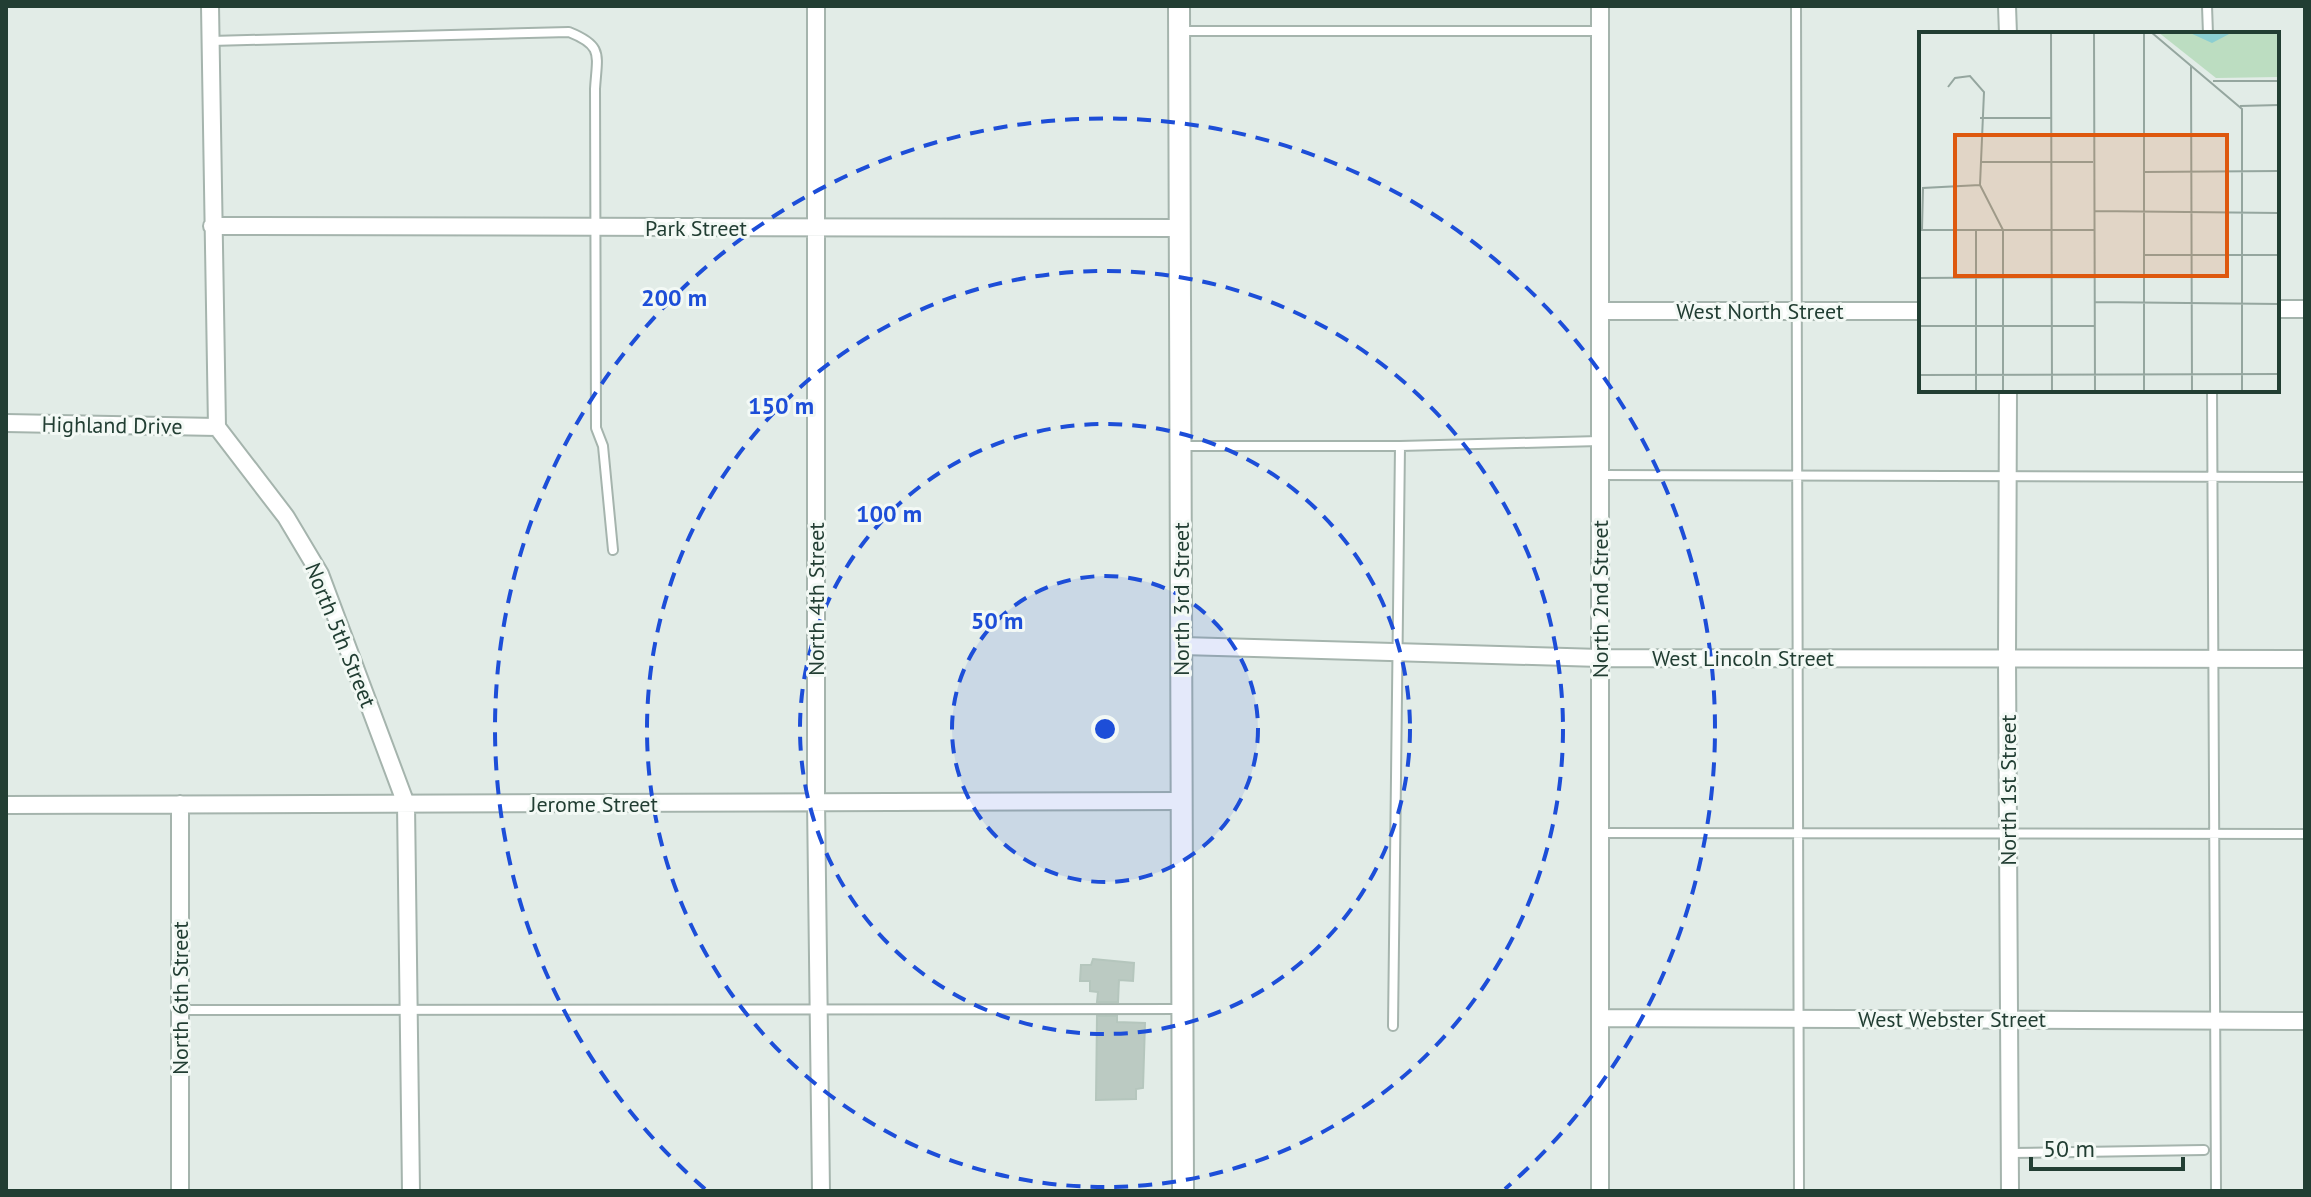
<svg xmlns="http://www.w3.org/2000/svg" width="2311" height="1197" font-family="'PT Sans',sans-serif">
<style>
.building{fill:#bbcac2;stroke:#b5c6bd;stroke-width:2}
.lines{fill:none;stroke-linecap:round;stroke-linejoin:round}
.service-casing{stroke:#a5b4ad;stroke-width:12}
.minor-casing{stroke:#a5b4ad;stroke-width:20}
.tertiary-casing{stroke:#a5b4ad;stroke-width:24}
.service{stroke:#fff;stroke-width:8}
.minor{stroke:#fff;stroke-width:16}
.tertiary{stroke:#fff;stroke-width:20}
.ring{fill:none;stroke:#1d4ed8;stroke-width:4;stroke-dasharray:14 10}
.labels{text-anchor:middle;stroke-width:6;stroke-linejoin:round;paint-order:stroke}
.street-label{font-size:22px;fill:#223e33;stroke:#f3f9f5}
.inset-road{fill:none;stroke:#95a69f;stroke-width:2}
.view{fill:#de580e;fill-opacity:0.15;stroke:#de580e;stroke-width:4}
.inset-edge{fill:none;stroke:#223e33;stroke-width:4}
.centre{fill:#1d4ed8;stroke:#f3f9f5;stroke-width:4}
.ring-label{font-size:24px;text-anchor:middle;font-weight:bold;fill:#1d4ed8;stroke:#f3f9f5;stroke-width:6;stroke-linejoin:round;paint-order:stroke}
</style>
<rect width="100%" height="100%" fill="#e2ece7"/>
<path class="building" d="M1093 959 1134 963 1133 981 1119 980 1118 1002H1097L1098 992 1090 991V981H1080L1081 965H1091Z
M1097 1016H1117V1022L1145 1023 1143 1088 1136 1089V1099L1096 1100Z"/>
<g class="lines">
<defs>
<path id="service" d="M1796 6 1799 1191
M2207 6 2208 34
M1180 31H1600
M211 41 569 32C604 46 597 55 595 89L596 428 603 446 613 550
M2212 390 2216 1191
M1182 446H1400L1393 1026
M1400 446 1599 441
M1600 475 2305 477
M1601 833 2305 834
M180 1010 1182 1009
M2010 1153 2204 1150"/>
<path id="minor" d="M210 6 217 427 286 517 320 574 406 804 411 1191
M816 6V802L821 1191
M2007 6 2008 34
M212 226 1180 228
M2277 309H2305
M1600 311H1921
M2008 390 2007 658 2010 1191
M6 423 217 427
M1182 646 1600 658 2305 659
M180 804V1191
M6 805 1182 801
M1600 1018 2305 1021
M1600 1191V6"/>
<path id="tertiary" d="M1179 6 1183 1191"/>
</defs>
<use href="#service" class="service-casing"/>
<use href="#minor" class="minor-casing"/>
<use href="#tertiary" class="tertiary-casing"/>
<use href="#service" class="service"/>
<use href="#minor" class="minor"/>
<use href="#tertiary" class="tertiary"/>
</g>
<circle cx="1105" cy="729" r="153" fill="#1d4ed8" fill-opacity=".12"/>
<g class="ring">
<circle cx="1105" cy="729" r="153"/>
<circle cx="1105" cy="729" r="305"/>
<circle cx="1105" cy="729" r="458"/>
<path d="M705 1189A610 610 0 1 1 1505 1189"/>
</g>
<g class="labels">
<g class="street-label">
<text x="696" y="236">Park Street</text>
<text x="1760" y="319">West North Street</text>
<text transform="translate(112 425) rotate(1)" y="8">Highland Drive</text>
<text transform="translate(816 599) rotate(-90)" y="8">North 4th Street</text>
<text transform="translate(1181 599) rotate(-90)" y="8">North 3rd Street</text>
<text transform="translate(1600 599) rotate(-90)" y="8">North 2nd Street</text>
<text transform="translate(341 635) rotate(68)" y="8">North 5th Street</text>
<text x="1743" y="666">West Lincoln Street</text>
<text transform="translate(2008 790) rotate(-90)" y="8">North 1st Street</text>
<text x="594" y="812">Jerome Street</text>
<text transform="translate(180 998) rotate(-90)" y="8">North 6th Street</text>
<text x="1952" y="1027">West Webster Street</text>
</g>
</g>
<g transform="translate(1919 32)">
<rect width="360" height="360" fill="#e2ece7"/>
<path d="M239 0H360V45L297 46Z" fill="#bcddc1"/>
<path d="M269 0H314L293 11Z" fill="#8bced1"/>
<path class="inset-road" d="M132 0 133 360M175 0 176 360M225 0V360M232 0 323 77V360M272 34 273 360M294 49H360M29 55 36 46 51 44 65 60 61 153 84 198V360M321 74 360 73M61 86H132M61 130H174M225 140 360 139M175 179 360 181M0 198H175M3 198 4 156 61 153M57 198V360M225 223H360M0 246 175 245M176 270 360 272M0 294H176M0 343 360 342"/>
<path class="view" d="M36 103H308V244H36Z"/>
<rect width="360" height="360" class="inset-edge"/>
</g>
<circle cx="1105" cy="729" r="12" class="centre"/>
<g class="ring-label">
<text x="674" y="306">200 m</text>
<text x="781" y="414">150 m</text>
<text x="889" y="522">100 m</text>
<text x="997" y="629">50 m</text>
</g>
<rect width="2311" height="1197" fill="none" stroke="#223e33" stroke-width="16"/>
<path d="M2031 1157v12h152v-12" fill="none" stroke="#223e33" stroke-width="4"/>
<text x="2043" y="1157" font-size="24" fill="#223e33" stroke="#f3f9f5" stroke-width="6" paint-order="stroke">50 m</text>
</svg>
